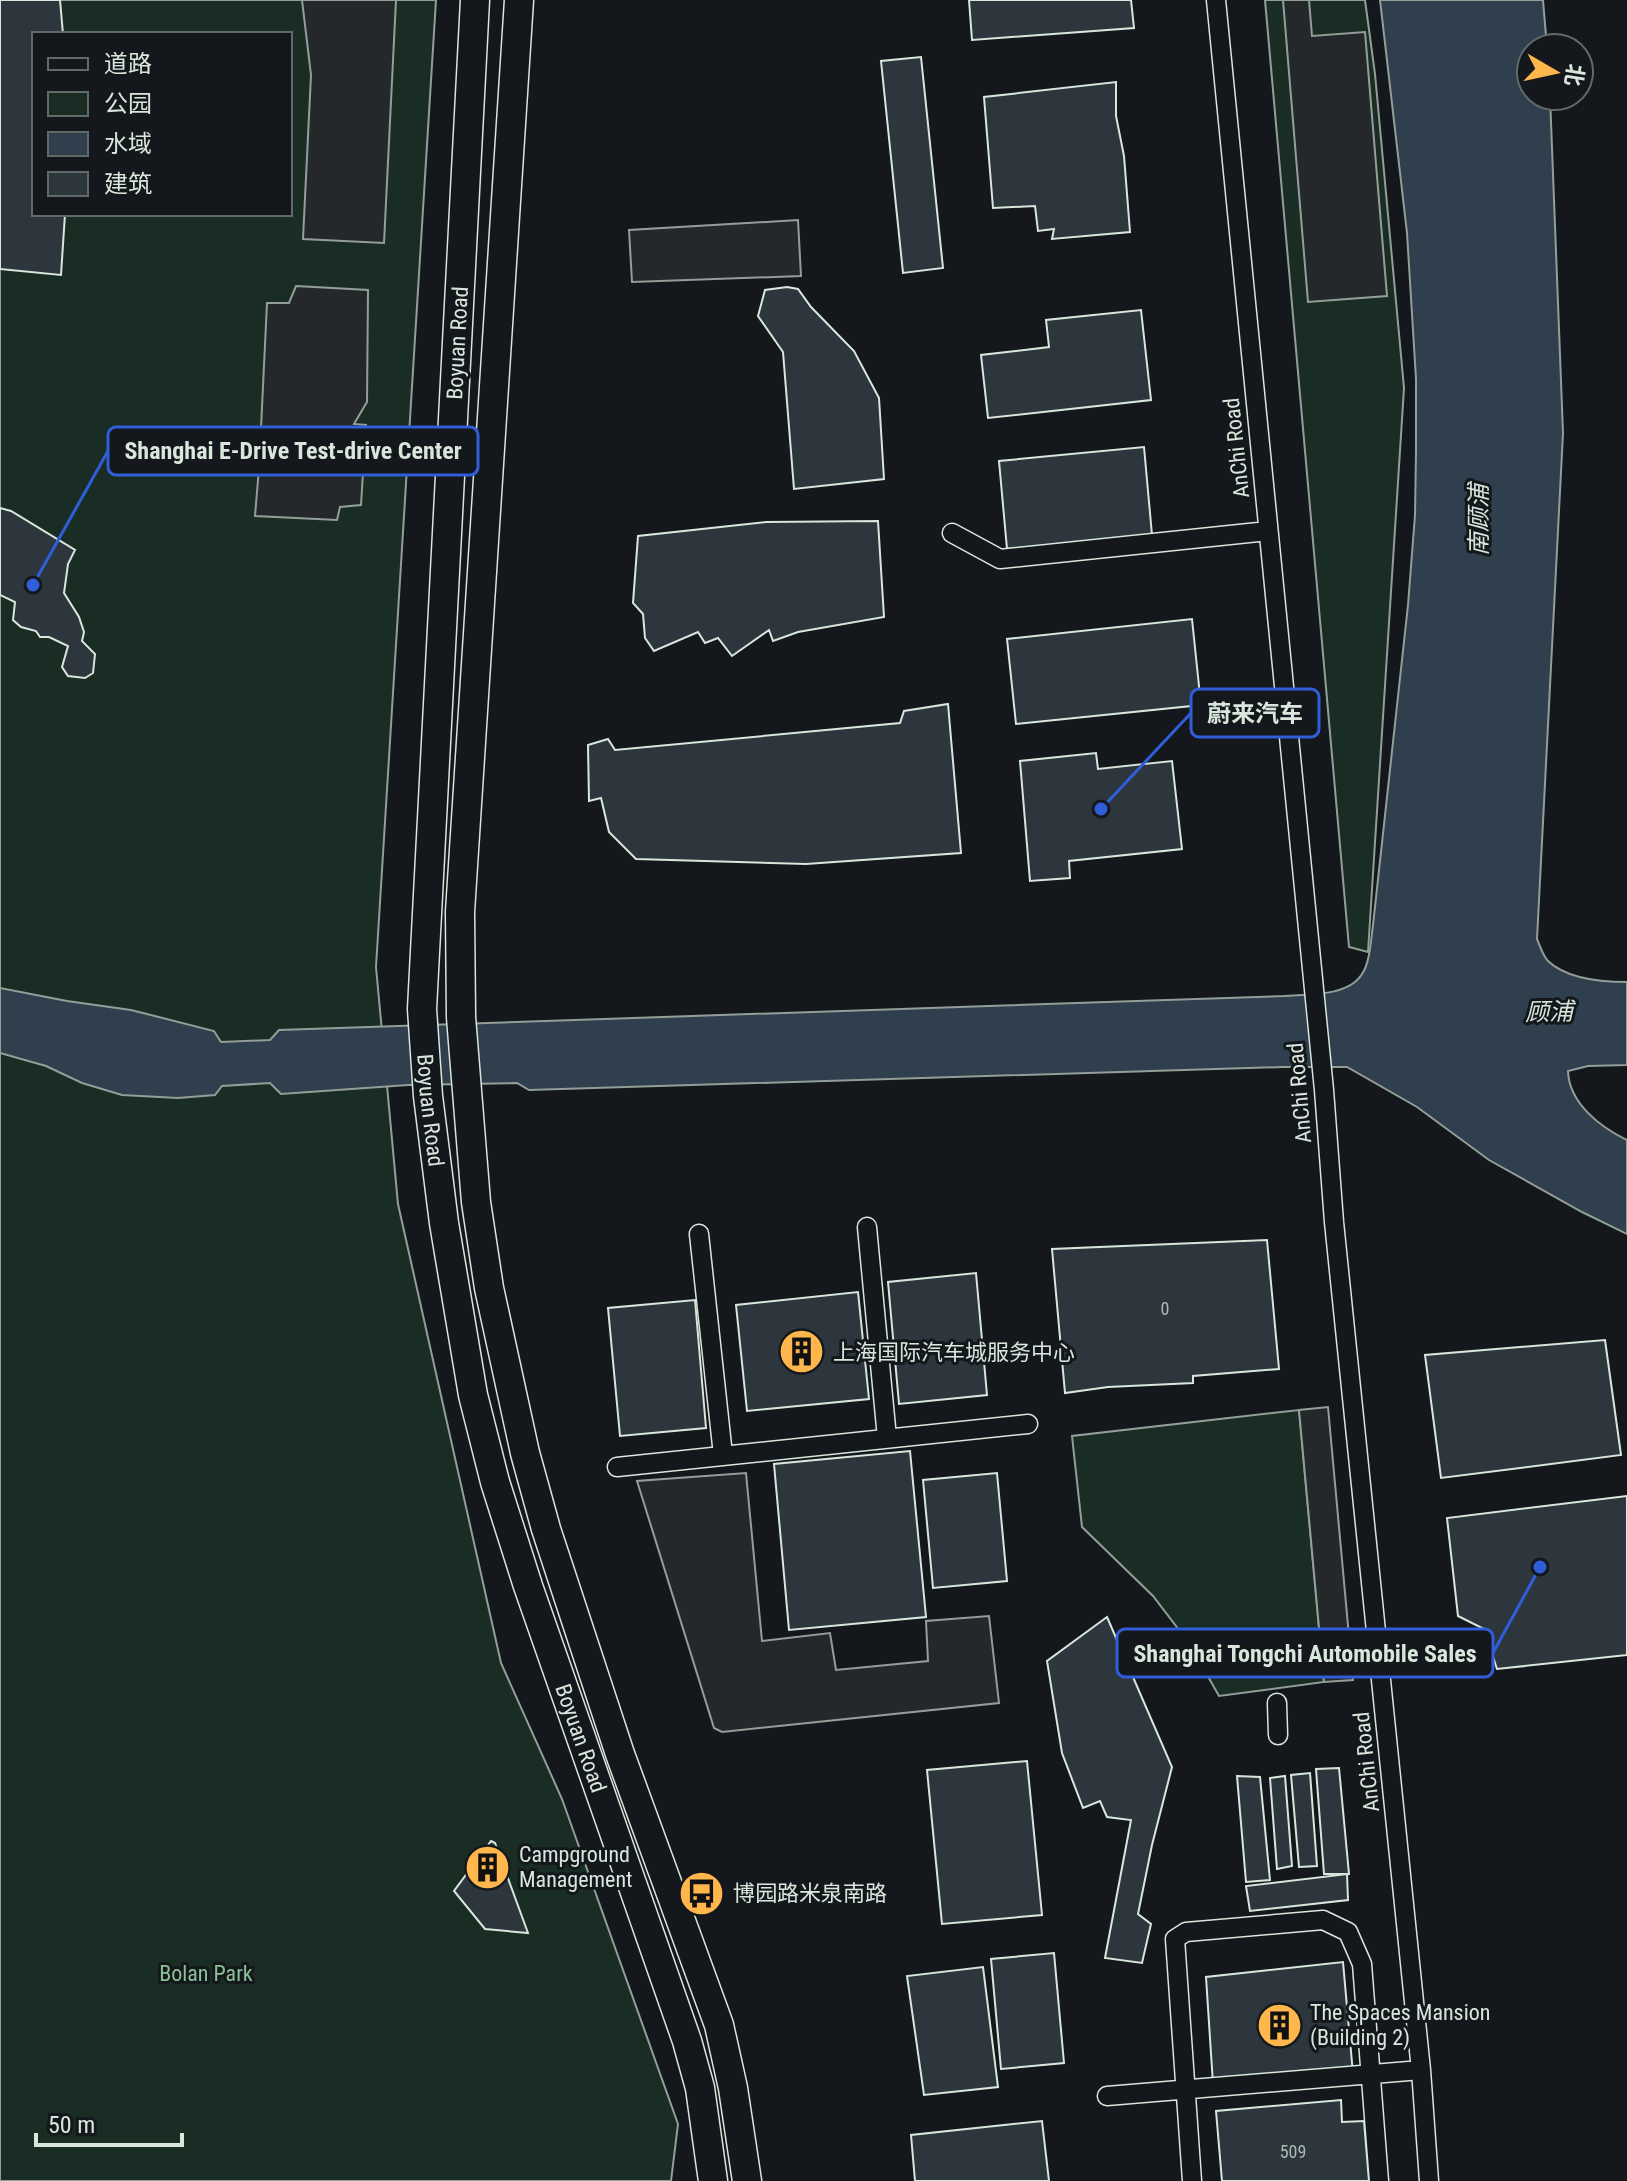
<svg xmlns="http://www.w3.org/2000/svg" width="1627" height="2181" font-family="'Roboto Condensed','Noto Sans SC',sans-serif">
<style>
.green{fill:#1a2d24;stroke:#939e99;stroke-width:2;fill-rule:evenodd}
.parking{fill:#24282b;stroke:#939e99;stroke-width:2}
.water{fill:#2f3f4d;stroke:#939e99;stroke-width:2}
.building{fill:#2c363c;stroke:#d8e6dc;stroke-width:2}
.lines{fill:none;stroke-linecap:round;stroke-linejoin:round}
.street-casing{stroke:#d8e6dc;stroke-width:21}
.primary-casing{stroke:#d8e6dc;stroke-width:31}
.street{stroke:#14181c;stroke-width:18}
.primary{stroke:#14181c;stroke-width:28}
.labels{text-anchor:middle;stroke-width:6;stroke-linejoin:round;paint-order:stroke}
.number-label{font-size:18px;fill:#adbab4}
.street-label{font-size:22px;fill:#d8e6dc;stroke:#14181c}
.poi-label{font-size:22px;fill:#d8e6dc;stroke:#14181c;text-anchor:start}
.park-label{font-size:22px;fill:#8ac095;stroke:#14181c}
.water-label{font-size:24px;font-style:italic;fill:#d8e6dc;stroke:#14181c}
.leader{fill:none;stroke:#305dd8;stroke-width:3}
.callout-dot{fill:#305dd8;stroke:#14181c;stroke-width:3}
.callout{fill:#14181c;stroke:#305dd8;stroke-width:3}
.callout-label{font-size:24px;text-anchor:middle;font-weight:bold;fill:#d8e6dc}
</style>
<rect width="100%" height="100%" fill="#14181c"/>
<path class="green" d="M0 0H436L376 967 398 1204 501 1663 562 1799 678 2124 671 2181H0ZM34 34H290V214H34Z
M1265 0H1365L1375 74 1404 388 1368 952 1349 947Z
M1299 1410 1324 1682 1219 1696 1189 1643 1153 1596 1082 1527 1072 1436Z"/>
<path class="parking" d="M302 0H396L384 243 303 239 311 75Z
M1283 0H1309L1312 36 1365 32 1387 296 1308 302Z
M798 220 801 276 632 282 629 230Z
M296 286 368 290 367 402 354 424 366 425 361 505 340 507 337 520 255 516 259 468 271 466 274 453 260 449 267 303H289Z
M1328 1407 1353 1680 1324 1682 1299 1410Z
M746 1473 762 1641 830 1633 836 1670 928 1661 926 1621 989 1616 999 1703 722 1732 714 1728 637 1481Z"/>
<path class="water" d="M1380 0H1543L1547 48H1531V96H1550L1563 433 1537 939C1540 946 1543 956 1548 961 1567 979 1603 982 1627 982V1065L1588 1066 1568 1071C1569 1103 1600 1127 1627 1140V1234L1582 1212 1489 1160 1417 1107 1347 1067H1283L529 1090 517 1083 408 1085 281 1094 270 1083 222 1086 215 1095 178 1098 122 1095 82 1083 46 1066 0 1053V988L67 1001 131 1010 214 1031 221 1042 270 1040 279 1030 1284 996C1307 994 1348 997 1362 974 1370 963 1371 939 1373 925L1408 605 1415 515 1416 453V379L1407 233Z"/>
<path class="building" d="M0 0H60L63 34H34V214H65L61 275 0 269Z
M969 0H1131L1134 28 972 40Z
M921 57 943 268 903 273 881 61Z
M1116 82V116L1124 156 1130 232 1052 239 1054 229 1038 231 1035 206 993 208 984 97Z
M787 287 798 289 811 307 854 351 879 398 884 479 794 489 783 352 758 316 765 290Z
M1141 310 1151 400 988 418 981 355 1049 347 1046 320Z
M1144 447 1152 535 1007 549 999 461Z
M0 508 11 511 75 550 68 564 64 593 79 617 84 632 82 641 95 654 93 673 85 678 68 676 62 667 68 646 49 637H40L36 631 21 627 13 620 15 602 0 595Z
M878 521 884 617 798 632 773 641 769 630 732 656 718 638 705 643 698 632 654 651 645 638 643 614 633 603 638 536 766 522Z
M1192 619 1201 705 1016 724 1007 639Z
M948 704 961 853 806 864 636 859 609 832 601 798 589 801 588 745 608 739 615 750 900 723 904 711Z
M1096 753 1098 769 1172 761 1182 849 1069 861 1070 878 1030 881 1020 761Z
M1267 1240 1279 1369 1193 1376V1383L1108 1387 1065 1393 1052 1249Z
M976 1273 987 1395 899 1404 888 1282Z
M858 1292 869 1399 747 1411 736 1305Z
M695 1300 706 1428 620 1436 608 1308Z
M1605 1340 1621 1455 1441 1478 1425 1355Z
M910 1451 926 1617 789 1630 774 1464Z
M997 1473 1007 1581 933 1588 923 1480Z
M1627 1496V1655L1497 1669 1484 1629 1458 1616 1447 1518Z
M1107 1617 1172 1767 1152 1845 1138 1914 1151 1924 1142 1963 1105 1958 1131 1820 1107 1817 1100 1801 1083 1808 1062 1753 1047 1661Z
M1027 1761 1042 1915 942 1924 927 1770Z
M1339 1768 1349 1874H1324L1316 1769Z
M1310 1773 1317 1866 1299 1867 1291 1775Z
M1237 1776 1260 1777 1270 1880 1246 1882Z
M1285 1776 1292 1866 1277 1869 1270 1778Z
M491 1841 495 1843 528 1933 485 1929 454 1891Z
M1347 1874 1348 1900 1250 1911 1246 1886Z
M1054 1953 1064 2063 1001 2069 991 1959Z
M1343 1962 1353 2074 1213 2084 1206 1977Z
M983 1967 998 2087 924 2095 907 1976Z
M1341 2100 1342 2122 1364 2121 1369 2181H1222L1216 2111Z
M1042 2121 1049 2181H915L911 2135Z"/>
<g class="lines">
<defs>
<path id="street" d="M1216 0 1324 1090 1334 1222 1421 2070 1429 2181
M952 533 1000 559 1268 531
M867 1227 887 1438
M699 1234 723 1455
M617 1467 1028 1424
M1277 1703 1278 1735
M1107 2096 1421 2070
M1192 2181 1175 1939 1186 1932 1323 1920 1348 1932 1362 1964 1379 2181"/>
<g id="primary">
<path id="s1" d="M475 0 422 1009 428 1096 444 1223 473 1395 495 1482 528 1586 687 2041 700 2088 713 2181"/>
<path d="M519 0 460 912 461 1017 476 1202 489 1288 525 1453 546 1529 620 1754 719 2025 733 2088 747 2181"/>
</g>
</defs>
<use href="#street" class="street-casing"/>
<use href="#primary" class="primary-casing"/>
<use href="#street" class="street"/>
<use href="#primary" class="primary"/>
</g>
<defs>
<symbol id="building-disc" viewBox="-11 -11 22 22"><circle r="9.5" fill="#ffb74d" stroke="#14181c"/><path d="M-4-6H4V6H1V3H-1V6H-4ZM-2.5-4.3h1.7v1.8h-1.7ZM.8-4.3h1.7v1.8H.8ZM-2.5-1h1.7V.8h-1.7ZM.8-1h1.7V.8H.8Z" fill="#111"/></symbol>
<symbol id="bus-disc" viewBox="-11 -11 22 22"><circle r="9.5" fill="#ffb74d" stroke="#14181c"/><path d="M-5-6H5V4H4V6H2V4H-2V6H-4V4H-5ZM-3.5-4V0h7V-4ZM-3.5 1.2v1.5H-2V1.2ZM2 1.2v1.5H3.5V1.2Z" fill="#111"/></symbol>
</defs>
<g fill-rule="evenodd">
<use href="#building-disc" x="776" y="1326" width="51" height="51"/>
<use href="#building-disc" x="462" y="1842" width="51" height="51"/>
<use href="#bus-disc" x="676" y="1868" width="51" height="51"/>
<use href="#building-disc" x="1254" y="2000" width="51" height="51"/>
</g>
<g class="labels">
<g class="number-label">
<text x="1165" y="1315">0</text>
<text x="1293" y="2158">509</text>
</g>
<g class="street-label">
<text transform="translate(457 343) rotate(-87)" y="8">Boyuan Road</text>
<text transform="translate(1236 448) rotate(-96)" y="8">AnChi Road</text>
<text transform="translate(1299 1093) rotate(-95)" y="8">AnChi Road</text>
<text dy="8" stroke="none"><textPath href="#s1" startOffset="1112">Boyuan Road</textPath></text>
<text dy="8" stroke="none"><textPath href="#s1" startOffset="1760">Boyuan Road</textPath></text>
<text transform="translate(1366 1762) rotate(-96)" y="8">AnChi Road</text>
</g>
<g class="poi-label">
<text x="833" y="1360">上海国际汽车城服务中心</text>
<text x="519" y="1862">Campground<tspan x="519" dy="25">Management</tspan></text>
<text x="733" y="1901">博园路米泉南路</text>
<text x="1310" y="2020">The Spaces Mansion<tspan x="1310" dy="25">(Building 2)</tspan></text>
</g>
<g class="park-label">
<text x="206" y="1981">Bolan Park</text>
</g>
<g class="water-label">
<text transform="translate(1479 520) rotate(-90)" y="8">南顾浦</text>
<text transform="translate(1549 1012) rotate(-1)" y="8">顾浦</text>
</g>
</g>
<path class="leader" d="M33 585L108 451M1101 809L1191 713M1540 1567L1493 1653"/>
<g class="callout-dot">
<circle cx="33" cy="585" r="8"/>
<circle cx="1101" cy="809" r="8"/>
<circle cx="1540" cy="1567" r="8"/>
</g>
<g class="callout">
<rect x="108" y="427" width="370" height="48" rx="8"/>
<rect x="1191" y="689" width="128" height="48" rx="8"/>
<rect x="1117" y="1629" width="376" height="48" rx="8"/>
</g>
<g class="callout-label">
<text x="293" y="459">Shanghai E-Drive Test-drive Center</text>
<text x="1255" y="722">蔚来汽车</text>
<text x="1305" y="1662">Shanghai Tongchi Automobile Sales</text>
</g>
<rect x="32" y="32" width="260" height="184" fill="#14181c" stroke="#626a69" stroke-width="2"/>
<rect x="48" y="58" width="40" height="12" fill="#14181c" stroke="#626a69" stroke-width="2"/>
<text x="104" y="72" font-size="24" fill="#d8e6dc">道路</text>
<rect x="48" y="92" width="40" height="24" fill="#1a2d24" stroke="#626a69" stroke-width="2"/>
<text x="104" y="112" font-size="24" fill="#d8e6dc">公园</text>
<rect x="48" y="132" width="40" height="24" fill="#2f3f4d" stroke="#626a69" stroke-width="2"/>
<text x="104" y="152" font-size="24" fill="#d8e6dc">水域</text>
<rect x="48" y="172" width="40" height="24" fill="#2c363c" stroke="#626a69" stroke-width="2"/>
<text x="104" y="192" font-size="24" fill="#d8e6dc">建筑</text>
<g transform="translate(1555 72) rotate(99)"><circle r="38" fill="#14181c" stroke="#626a69" stroke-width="2"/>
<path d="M0-6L14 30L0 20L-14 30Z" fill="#ffb74d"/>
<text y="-12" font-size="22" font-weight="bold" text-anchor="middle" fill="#d8e6dc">北</text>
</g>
<path d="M36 2133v12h146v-12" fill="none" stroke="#d8e6dc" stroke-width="4"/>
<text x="48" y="2133" font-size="24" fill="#d8e6dc" stroke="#14181c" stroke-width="6" paint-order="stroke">50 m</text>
</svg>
